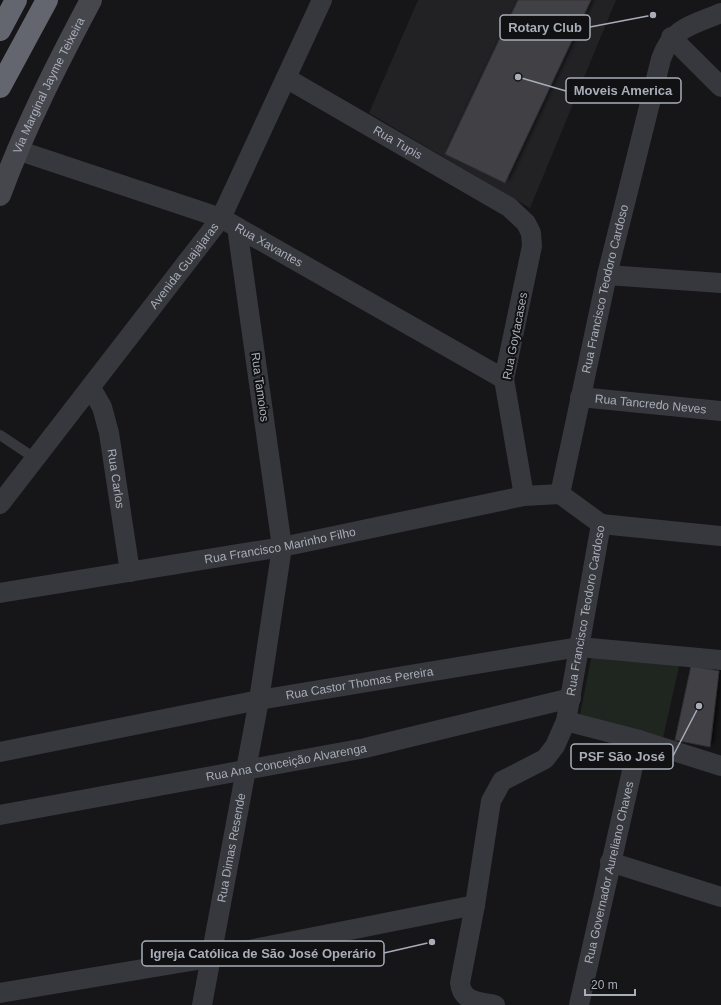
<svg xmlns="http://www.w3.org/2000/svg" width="721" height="1005" font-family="Arial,sans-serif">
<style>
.built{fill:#222225}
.green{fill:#1e261f}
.building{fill:#404145;stroke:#303034;filter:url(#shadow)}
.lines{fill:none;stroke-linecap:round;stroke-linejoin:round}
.service{stroke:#37383d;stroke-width:10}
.minor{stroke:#37383d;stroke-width:20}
.secondary{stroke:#45474d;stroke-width:22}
.motorway{stroke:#63666e;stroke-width:22}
.labels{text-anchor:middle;stroke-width:4;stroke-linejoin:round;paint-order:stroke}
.street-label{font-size:12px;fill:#a8adb8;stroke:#111113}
.leader{fill:none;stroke:#a8adb8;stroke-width:1.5}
.callout-dot{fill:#a8adb8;stroke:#111113;stroke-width:1.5}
.callout{fill:#111113;stroke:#a8adb8;stroke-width:1.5}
.callout-label{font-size:13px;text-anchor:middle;font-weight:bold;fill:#a8adb8}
</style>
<defs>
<filter id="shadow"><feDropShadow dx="3.5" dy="-3.5" stdDeviation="2" flood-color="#0009"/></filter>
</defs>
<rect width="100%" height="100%" fill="#161618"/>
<path class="built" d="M418 0H616L530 208 369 113Z"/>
<path class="green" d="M592 654 680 662 663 738 580 715Z"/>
<path class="building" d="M518 0H591L505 183 445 154Z
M691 666 719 671 710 747 675 740Z"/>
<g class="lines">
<path class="service" d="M0 435 36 459"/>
<g class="minor">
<path d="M671 37 721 87"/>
<path id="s1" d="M286 78 509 207 526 223 531 233 532 246 504 379 524 496"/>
<path id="s2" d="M17 150 221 218 504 379"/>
<path d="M607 275 721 283"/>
<path id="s3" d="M91 388 102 407 109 433 130 572"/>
<path id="s4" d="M580 397 721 411"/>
<path id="s5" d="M560 494 607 275 661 59C672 27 693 25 721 13"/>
<path d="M560 494 601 524"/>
<path id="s6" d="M0 504 221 218 322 0"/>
<path d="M601 524 721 536"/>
<path id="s7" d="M0 593 282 547 524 496 560 494"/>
<path d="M566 721 639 740 721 766"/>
<path id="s8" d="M0 752 259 700 579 647 721 660"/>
<path id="s9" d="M0 815 365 748 571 698"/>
<path d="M610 862 721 897"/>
<path d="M0 993 209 958 475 905"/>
<path id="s10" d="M202 1005 259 700 282 547 237 227"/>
<path id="s11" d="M495 1005C479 1002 462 1002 460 983L475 905 491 801 502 781 545 759 555 746 566 721 601 524"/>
<path id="s12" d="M579 1005 639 740"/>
</g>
<path class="secondary" id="s13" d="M0 195C25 127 57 64 91 0"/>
<path class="motorway" d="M0 30 16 0
M0 87 47 0"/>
</g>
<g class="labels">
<g class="street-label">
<text dy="4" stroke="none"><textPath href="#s13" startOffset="120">Via Marginal Jayme Teixeira</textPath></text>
<text dy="4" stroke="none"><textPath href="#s1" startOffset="129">Rua Tupis</textPath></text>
<text dy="4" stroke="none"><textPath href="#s2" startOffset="270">Rua Xavantes</textPath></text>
<text dy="4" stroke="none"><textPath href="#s6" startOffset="301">Avenida Guajajaras</textPath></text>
<text dy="4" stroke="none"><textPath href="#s5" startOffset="210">Rua Francisco Teodoro Cardoso</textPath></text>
<text transform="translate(515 336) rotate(-79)" y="4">Rua Goytacases</text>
<text transform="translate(260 387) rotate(82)" y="4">Rua Tamoios</text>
<text dy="4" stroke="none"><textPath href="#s4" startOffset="71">Rua Tancredo Neves</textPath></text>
<text dy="4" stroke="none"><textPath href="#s3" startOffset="95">Rua Carlos</textPath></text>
<text dy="4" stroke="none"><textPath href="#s7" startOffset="284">Rua Francisco Marinho Filho</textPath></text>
<text dy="4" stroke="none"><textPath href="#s11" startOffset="457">Rua Francisco Teodoro Cardoso</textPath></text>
<text dy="4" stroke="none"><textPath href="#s8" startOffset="366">Rua Castor Thomas Pereira</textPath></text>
<text dy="4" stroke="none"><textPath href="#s9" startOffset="291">Rua Ana Conceição Alvarenga</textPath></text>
<text dy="4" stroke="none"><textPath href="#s10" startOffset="160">Rua Dimas Resende</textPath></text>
<text dy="4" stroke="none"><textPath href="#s12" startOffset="136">Rua Governador Aureliano Chaves</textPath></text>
</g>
</g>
<path class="leader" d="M653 15L590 27M518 77L566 91M699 706L673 756M432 942L384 953"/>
<g class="callout-dot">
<circle cx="653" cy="15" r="4"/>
<circle cx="518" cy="77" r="4"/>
<circle cx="699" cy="706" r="4"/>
<circle cx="432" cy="942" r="4"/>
</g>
<g class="callout">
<rect x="500" y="15" width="90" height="25" rx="4"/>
<rect x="566" y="78" width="115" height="25" rx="4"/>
<rect x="571" y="744" width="102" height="25" rx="4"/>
<rect x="142" y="941" width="242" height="25" rx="4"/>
</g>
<g class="callout-label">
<text x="545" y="32">Rotary Club</text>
<text x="623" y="95">Moveis America</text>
<text x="622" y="761">PSF São José</text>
<text x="263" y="958">Igreja Católica de São José Operário</text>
</g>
<path d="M585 989v6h50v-6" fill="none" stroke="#a8adb8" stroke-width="2"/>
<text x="591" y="989" font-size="12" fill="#a8adb8" stroke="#111113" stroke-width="3" paint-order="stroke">20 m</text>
</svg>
